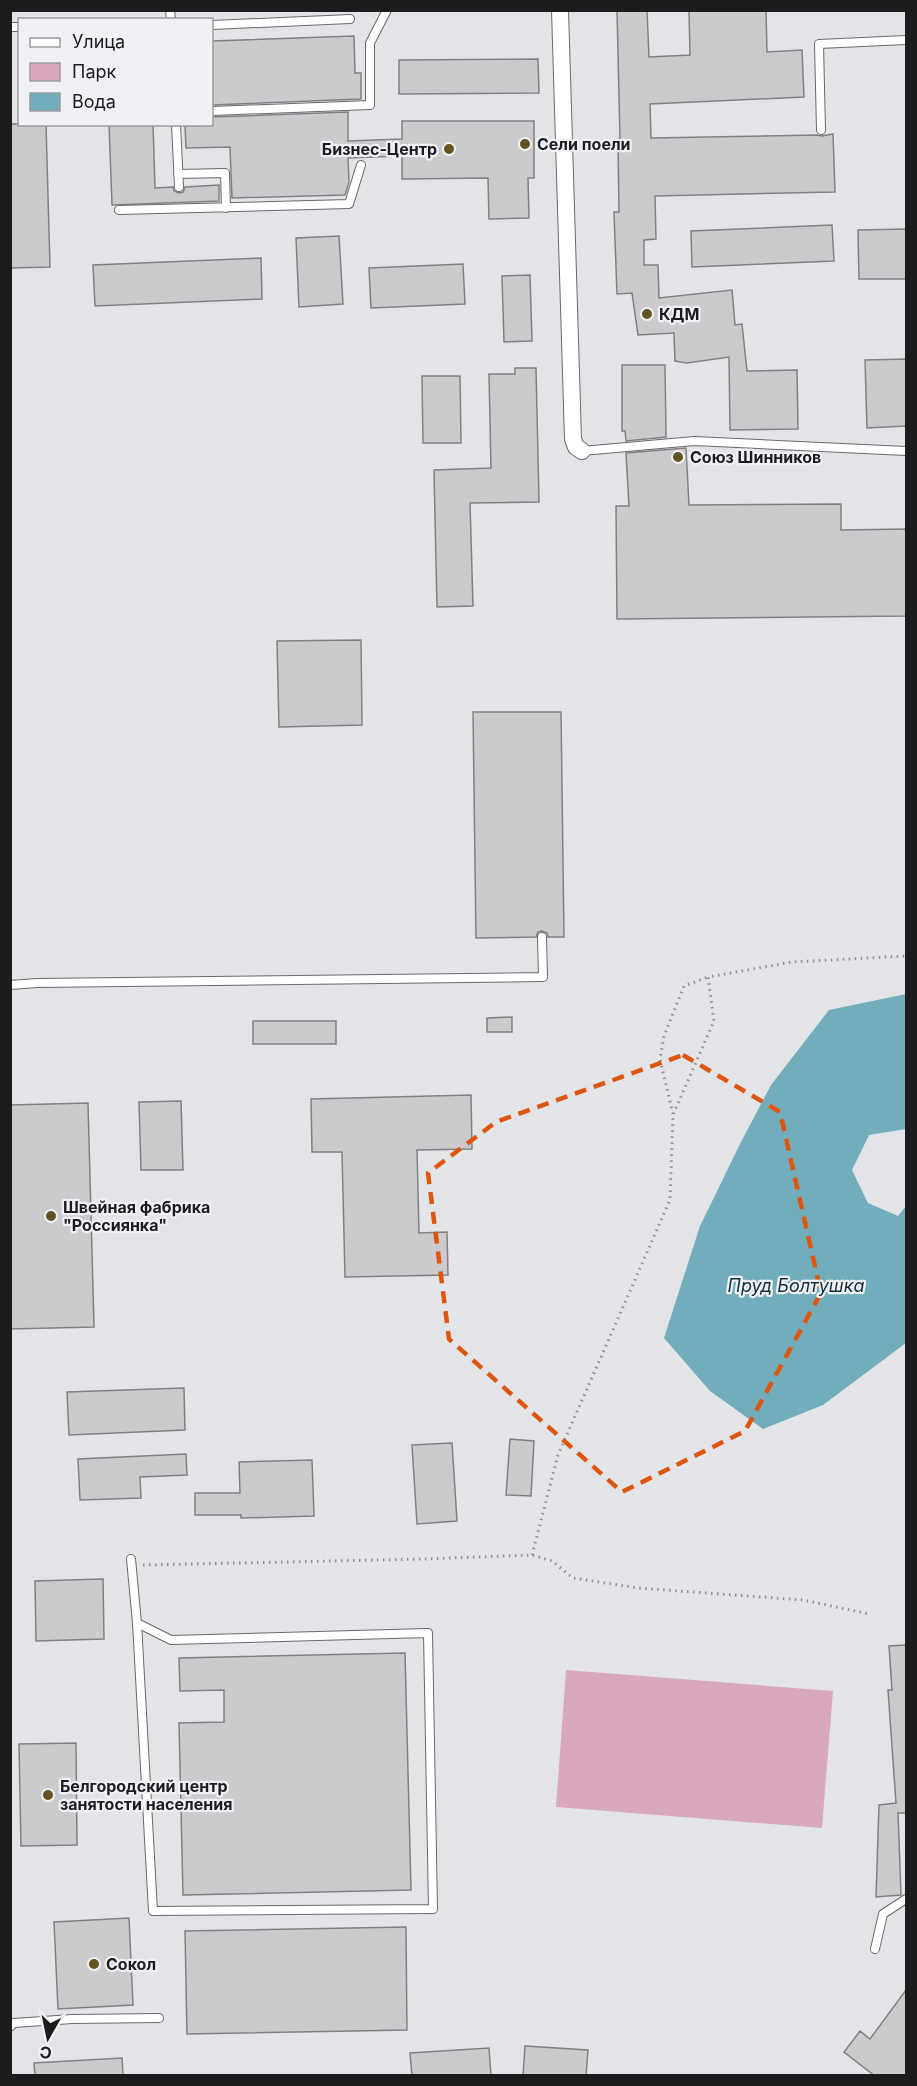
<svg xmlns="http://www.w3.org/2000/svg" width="917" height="2086" font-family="Inter,sans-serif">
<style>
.green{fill:#daa8bd}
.water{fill:#72adbc}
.building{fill:#cdcace;stroke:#838084;stroke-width:1.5}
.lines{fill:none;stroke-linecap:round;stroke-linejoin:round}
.lane-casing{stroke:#68696c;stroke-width:10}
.street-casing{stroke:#68696c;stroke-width:18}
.path{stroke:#8e8f92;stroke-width:3;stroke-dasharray:1.5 4.5;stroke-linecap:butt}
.lane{stroke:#fff;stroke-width:8}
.street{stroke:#fff;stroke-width:16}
.marked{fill:none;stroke:#de560d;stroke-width:4.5;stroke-dasharray:12 8;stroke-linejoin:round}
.poi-dot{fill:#635522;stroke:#f1f1f5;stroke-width:2}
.labels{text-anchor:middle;stroke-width:4.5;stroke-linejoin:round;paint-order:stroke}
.poi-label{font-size:16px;font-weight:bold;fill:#1c1c1e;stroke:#f1f1f5;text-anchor:start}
.water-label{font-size:18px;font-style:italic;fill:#123038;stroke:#f1f1f5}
</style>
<rect width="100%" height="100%" fill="#e3e4e8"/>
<path class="green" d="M566 1670 833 1691 822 1828 556 1807Z"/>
<path class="water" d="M906 994V1129L869 1135 852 1170 868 1203 898 1216 906 1206V1343L823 1405 763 1429 710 1391 664 1338 700 1226 741 1142 771 1085 829 1010Z"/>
<path class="building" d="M617 10H647L649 57 690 55 689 10H766L767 52 802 50 804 97 650 104 651 138 817 135 822 136 833 134 835 192 655 196 656 239 644 240V265H658L659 298 732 290 735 325 742 324 747 371 797 370 798 429 730 430 729 357 687 363 675 361 674 333 638 335 632 293 617 294 614 212H619L618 139H620Z
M354 36 355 73H361V99L212 105V41Z
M538 59 539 93 399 94V60Z
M348 112V141L402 139V121H534V178H528L529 218 489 219 488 178 402 179V156L348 158 349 182 345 195 232 198 230 147 186 148 185 126 212 125V117Z
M10 124H46L50 267 10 268Z
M109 124H153L155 188 173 187 174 191 179 193 183 192 185 187 219 185V201L112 205Z
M832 225 834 261 692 267 691 231Z
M906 229V279H859L858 230Z
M339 236 343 304 299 307 296 238Z
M261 258 262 299 95 306 93 265Z
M463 264 465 304 371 308 369 268Z
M530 275 532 341 504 342 502 276Z
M906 359V426L867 428 865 360Z
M622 365H665L666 437 626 441 625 431H622Z
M515 368H536L539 502 470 503 473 606 437 607 434 470 491 468 489 374H515Z
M422 376H460L461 443H423Z
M686 448 689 505 841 504V530L906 529V616L617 619 616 506H629L626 453Z
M361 640 362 725 279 727 277 641Z
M473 712H561L564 937H548L547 933 542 931 538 932 536 937 476 938Z
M512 1017V1032H487V1018Z
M253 1021H336V1044H253Z
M471 1095 472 1149 417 1150 419 1233 447 1232 448 1275 345 1277 342 1152H312L311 1099Z
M181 1101 183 1170H141L139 1102Z
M88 1103 94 1327 10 1329V1105Z
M184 1388 185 1430 69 1435 67 1392Z
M510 1439 534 1441 531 1496 506 1495Z
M452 1443 457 1521 417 1524 412 1445Z
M186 1454 187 1475 140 1477 141 1498 80 1500 78 1459Z
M312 1460 314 1516 241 1518V1515H195V1493H240L239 1462Z
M103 1579 104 1639 36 1641 35 1581Z
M906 1645V1813H898L901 1895 876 1897 879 1805 896 1803 888 1690H892L889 1646Z
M405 1653 411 1890 183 1895 179 1723 224 1722V1690L180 1691 179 1658Z
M76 1743 77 1845 21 1846 19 1744Z
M129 1918 133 2005 58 2009 54 1922Z
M406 1927 407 2030 187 2034 185 1931Z
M906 1990V2076H875L844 2052 860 2031 870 2039Z
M525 2046 588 2050 586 2076H523Z
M489 2048 491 2076H412L410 2053Z
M122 2058 123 2076H35L34 2063Z"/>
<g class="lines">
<defs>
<path id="lane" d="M170 10 171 20
M212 25 350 19
M10 27H20
M212 111 370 105V43L387 10
M176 124 179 187
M821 130 819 44 906 40
M178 174 225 173 226 208
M119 210 349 204 361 165
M582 451 694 441 906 451
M10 985 37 983 543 977 542 937
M131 1559 137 1623 171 1640 428 1633 433 1909 153 1911 137 1623
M875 1949 883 1914 906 1899
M10 2027 14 2023 72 2019 159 2018"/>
<path id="street" d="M560 10 573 439 576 447 582 451"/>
</defs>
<use href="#lane" class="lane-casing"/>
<use href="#street" class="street-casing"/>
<path class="path" d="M673 1114 660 1059 664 1036 684 986 708 977
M532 1555 558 1455 670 1200 673 1115 714 1021 708 977 792 962 906 956
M143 1565 424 1559 532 1555 552 1561 573 1578 638 1588 803 1600 869 1614"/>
<use href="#lane" class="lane"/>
<use href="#street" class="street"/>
</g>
<path class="marked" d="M683 1055 780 1112 821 1293 745 1431 622 1492 449 1339 428 1173 496 1122Z"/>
<g class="poi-dot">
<circle cx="525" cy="144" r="6"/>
<circle cx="449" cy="149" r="6"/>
<circle cx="647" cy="314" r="6"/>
<circle cx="678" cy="457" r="6"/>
<circle cx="51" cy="1216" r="6"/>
<circle cx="48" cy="1795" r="6"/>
<circle cx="94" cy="1964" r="6"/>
</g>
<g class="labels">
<g class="poi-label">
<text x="537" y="150">Сели поели</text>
<text x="437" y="155" text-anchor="end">Бизнес-Центр</text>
<text x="659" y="320">КДМ</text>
<text x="690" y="463">Союз Шинников</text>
<text x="63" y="1213">Швейная фабрика<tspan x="63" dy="18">"Россиянка"</tspan></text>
<text x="60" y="1792">Белгородский центр<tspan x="60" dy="18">занятости населения</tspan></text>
<text x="106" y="1970">Сокол</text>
</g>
<g class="water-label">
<text x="796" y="1292">Пруд Болтушка</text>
</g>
</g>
<rect width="917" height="2086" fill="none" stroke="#1c1c1e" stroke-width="24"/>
<rect x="18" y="18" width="195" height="108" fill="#f1f1f5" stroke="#9c9c9f" stroke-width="1.5"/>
<rect x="30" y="38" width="30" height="9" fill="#ffffff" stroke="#9c9c9f" stroke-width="1.5"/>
<text x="72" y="48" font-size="18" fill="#1c1c1e">Улица</text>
<rect x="30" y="63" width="30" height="18" fill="#daa8bd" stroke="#9c9c9f" stroke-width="1.5"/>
<text x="72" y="78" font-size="18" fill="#1c1c1e">Парк</text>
<rect x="30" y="93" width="30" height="18" fill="#72adbc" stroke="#9c9c9f" stroke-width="1.5"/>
<text x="72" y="108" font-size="18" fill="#1c1c1e">Вода</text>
<g transform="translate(48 2038) rotate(189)" stroke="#f1f1f5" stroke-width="4.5" paint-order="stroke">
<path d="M0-4.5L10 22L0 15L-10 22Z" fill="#1c1c1e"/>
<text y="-9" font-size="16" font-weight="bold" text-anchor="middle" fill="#1c1c1e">С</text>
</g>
</svg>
